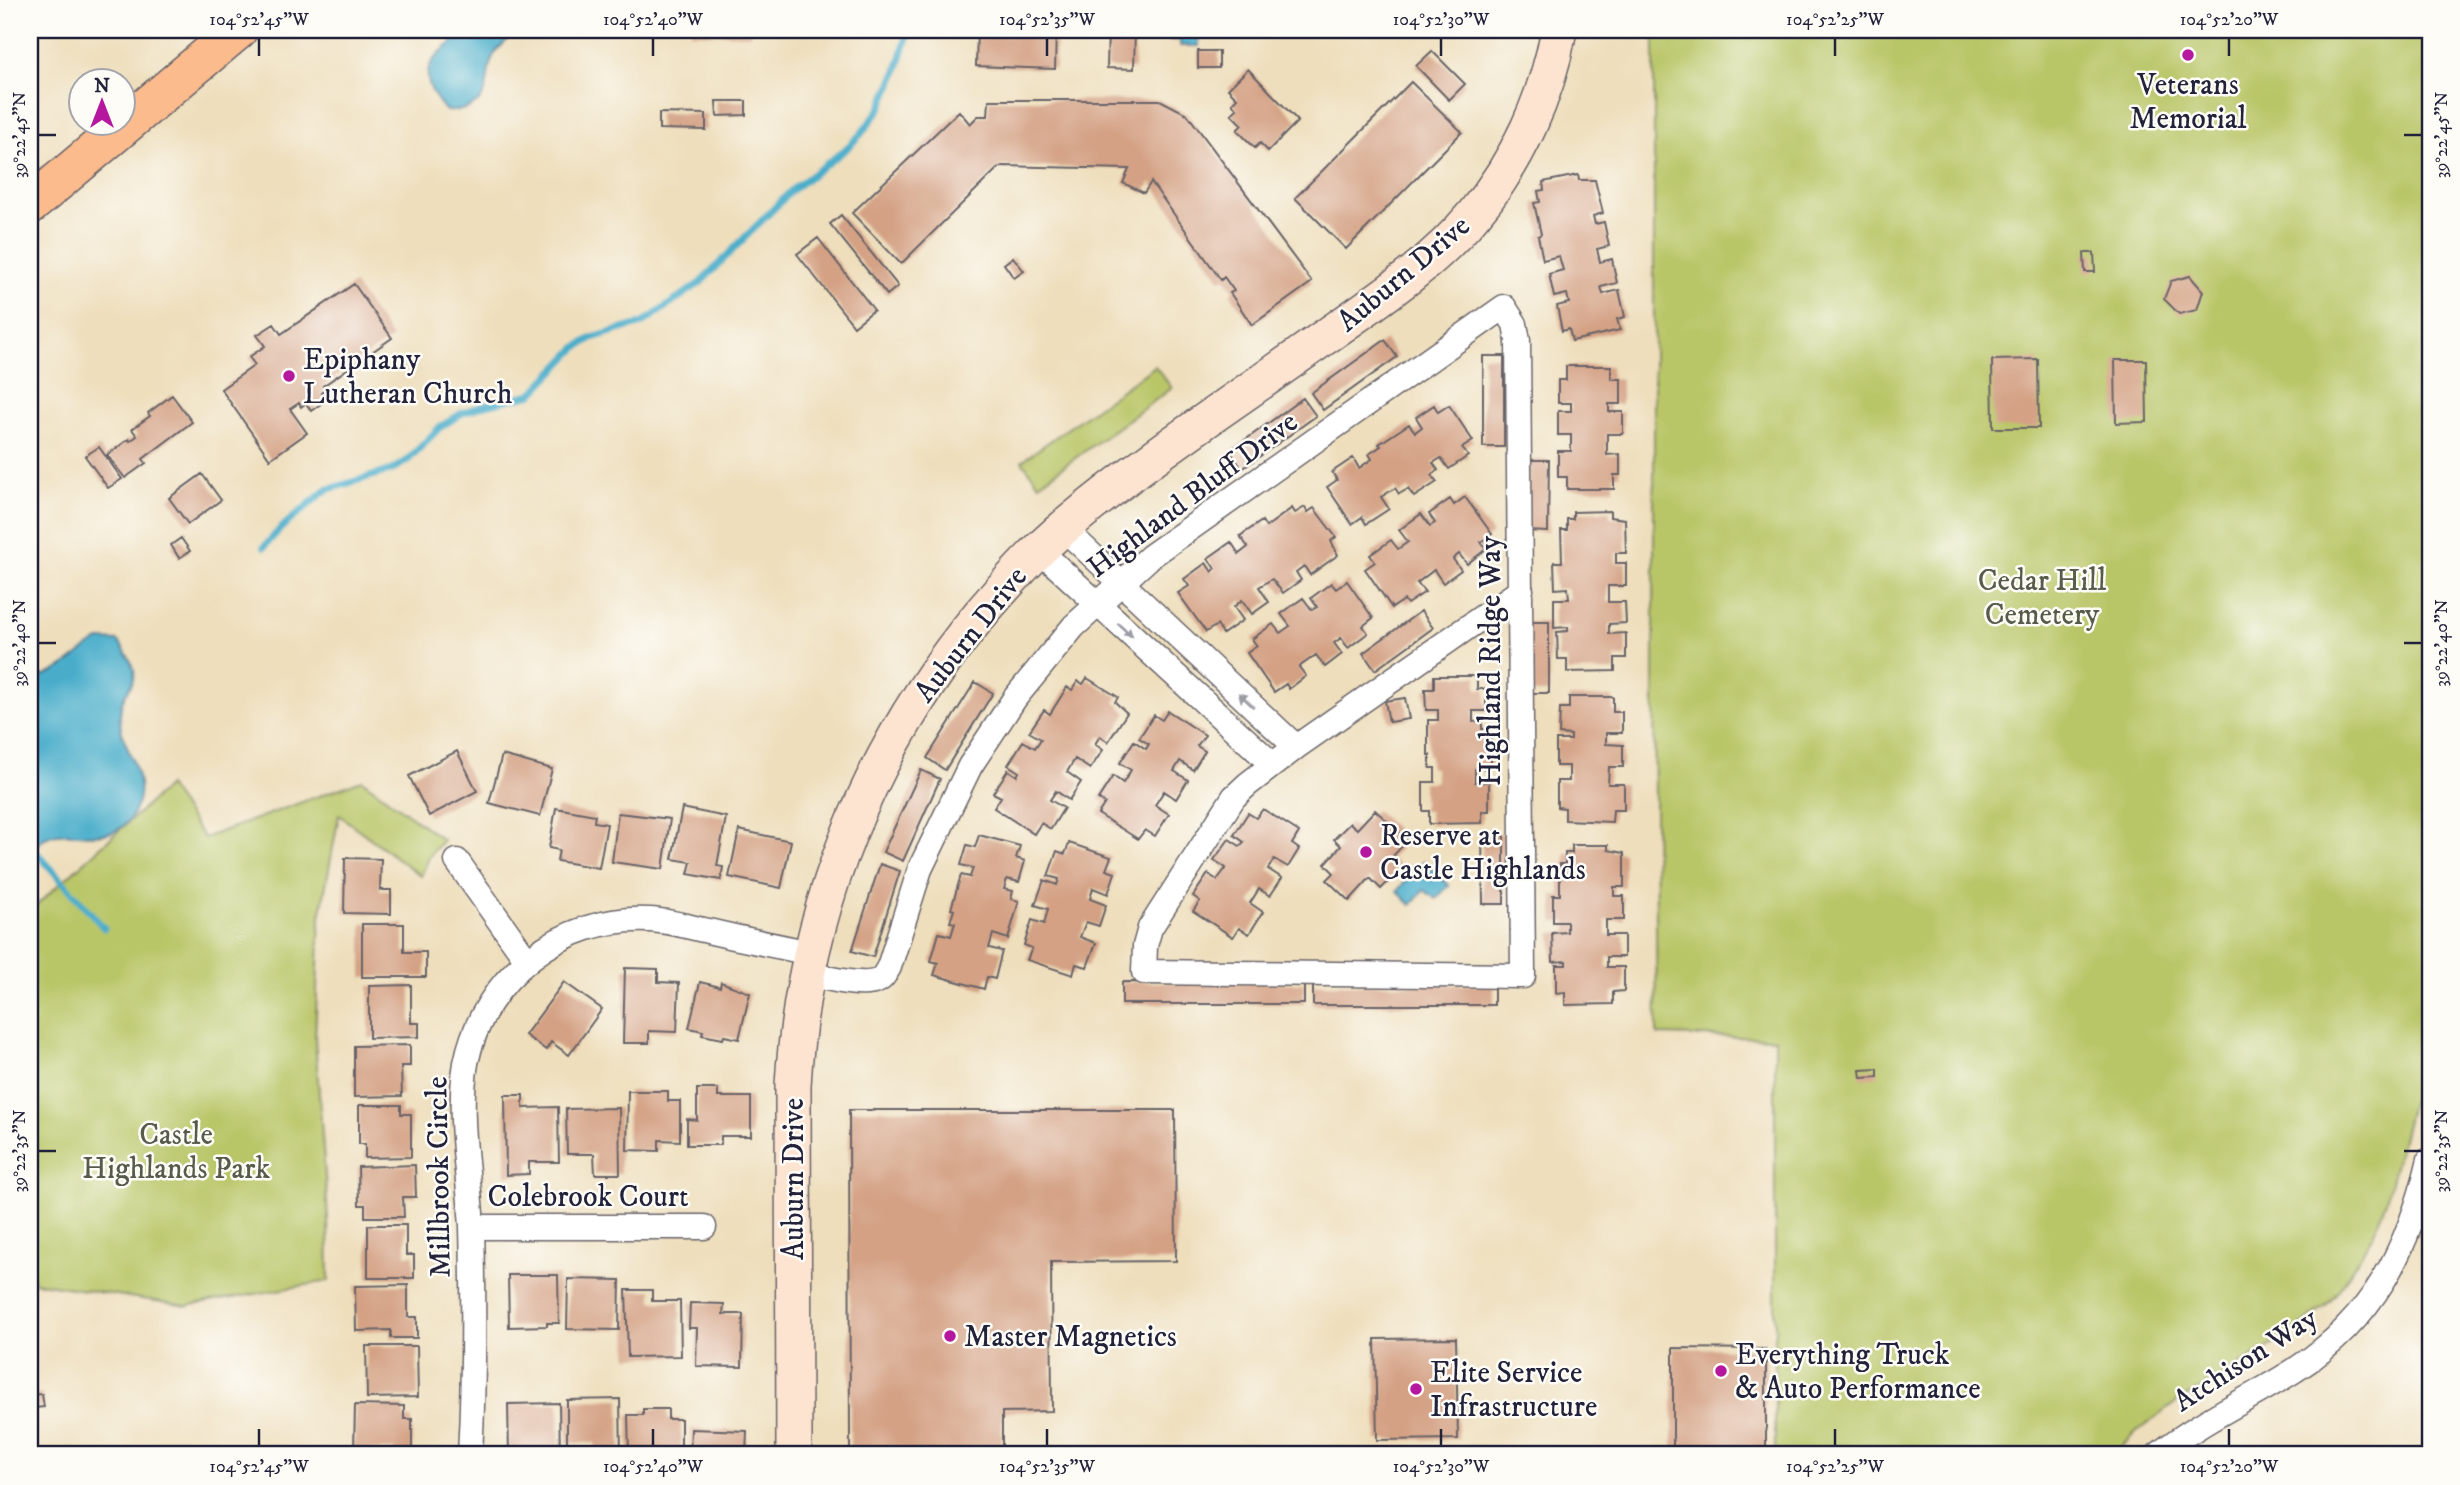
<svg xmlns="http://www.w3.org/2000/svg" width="2460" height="1485" font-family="'IM FELL DW Pica',serif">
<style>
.green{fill:#b9c668;stroke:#6e7452;stroke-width:2}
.water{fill:#4aadca;stroke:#366882;stroke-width:2}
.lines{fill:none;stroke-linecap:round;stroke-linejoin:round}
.stream{stroke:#4aadca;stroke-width:7}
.building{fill:#d4a184}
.street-casing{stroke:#696468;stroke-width:27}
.secondary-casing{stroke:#696468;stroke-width:38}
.primary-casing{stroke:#696468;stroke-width:41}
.street{stroke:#fff;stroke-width:24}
.secondary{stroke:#fde4d1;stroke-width:35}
.primary{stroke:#fbbb8d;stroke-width:38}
.oneway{fill:#9c9ca7}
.ticks{fill:none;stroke:#22223b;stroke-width:2.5}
.poi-dot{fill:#b5179e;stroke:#fdfcf7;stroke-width:2.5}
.labels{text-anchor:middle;stroke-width:5;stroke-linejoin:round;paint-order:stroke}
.poi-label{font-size:30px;fill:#22223b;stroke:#fdfcf7;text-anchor:start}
.street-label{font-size:30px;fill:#22223b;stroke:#fdfcf7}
.park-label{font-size:30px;fill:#575b4b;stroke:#fdfcf7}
.neatline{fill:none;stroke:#22223b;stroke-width:2.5}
.ticks-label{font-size:18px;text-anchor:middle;fill:#22223b}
</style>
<rect width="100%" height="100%" fill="#fdfcf7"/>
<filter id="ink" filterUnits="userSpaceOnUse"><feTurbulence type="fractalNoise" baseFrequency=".0143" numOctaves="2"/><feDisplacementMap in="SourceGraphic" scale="14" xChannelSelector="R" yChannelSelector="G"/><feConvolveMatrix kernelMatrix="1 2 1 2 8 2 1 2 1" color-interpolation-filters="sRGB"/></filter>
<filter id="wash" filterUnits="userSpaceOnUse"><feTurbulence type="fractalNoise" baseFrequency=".00686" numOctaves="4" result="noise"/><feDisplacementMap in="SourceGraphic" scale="28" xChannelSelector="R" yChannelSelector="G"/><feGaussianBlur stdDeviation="1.57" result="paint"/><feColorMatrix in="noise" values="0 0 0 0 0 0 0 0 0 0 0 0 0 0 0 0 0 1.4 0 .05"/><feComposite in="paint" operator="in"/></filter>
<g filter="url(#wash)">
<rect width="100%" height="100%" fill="#eedebc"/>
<path class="green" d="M1654 30H2430V1031L2386 1201 2373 1235 2339 1290 2325 1306 2291 1334 2174 1404 2136 1432 2113 1455H1775V1038L1657 1035 1654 690Z
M1155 366 1172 388 1039 484 1022 461Z
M362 780 443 840 430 855 421 876 339 815 320 917 315 1039 328 1217 329 1281 187 1306 34 1282 30 1272V911L168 786 204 838Z"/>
<path class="water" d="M468 30H509C509 43 502 43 495 53 487 65 489 79 485 92 479 107 460 112 446 111 409 69 434 57 468 30Z
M1160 30H1199V46H1180V40H1170L1169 33H1160Z
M99 640 118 641C154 690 120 677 120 718 120 745 143 767 139 796 138 806 133 814 128 821 106 847 74 826 47 837 39 840 36 850 30 856V668L43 676C69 667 77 653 99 640Z
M1424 861 1449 885 1436 899 1424 890 1411 905 1397 891Z"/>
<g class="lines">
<path class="stream" d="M264 547 281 528 326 490 392 470 408 460 439 428 462 413 485 405 532 394 576 348 592 338 643 323 700 283 792 190 846 149 861 134 881 107 896 74 909 30
M30 845 104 928"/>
</g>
<g id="blocks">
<path class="building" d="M691 30H751L750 35 691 33Z
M977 30H1056L1055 69 976 66Z
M1108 30H1135L1134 69 1107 68Z
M1198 51H1219V68H1198Z
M1432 51 1465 84 1449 100 1416 66Z
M1248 69 1298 121 1268 151 1260 143 1255 148 1237 130 1242 125 1231 114 1237 109 1232 103 1237 98 1228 89Z
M1411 82 1462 132 1346 249 1295 198Z
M989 100H1160L1187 114 1312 282 1252 325 1230 293 1234 291 1224 277 1221 280 1151 182 1144 193 1123 183 1129 169 1002 166 996 170 901 264 852 213 959 111 970 124 978 116H988Z
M716 101H746V115L717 116Z
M659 113 706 114V130L659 129Z
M1578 175 1579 180H1595L1603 213 1593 216 1595 224 1604 222 1609 246 1597 249 1600 262 1612 259 1617 283 1601 287 1603 294 1619 290 1625 317 1617 319 1620 330 1572 341 1569 329 1562 331 1557 306 1569 303 1567 294 1554 297 1549 274 1563 270 1559 256 1543 260 1538 236 1541 234 1534 203 1540 202 1538 191 1544 190 1543 182Z
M841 215 898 286 887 295 830 224Z
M818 238 874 310 854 326 797 254Z
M2084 253H2094L2095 272H2085Z
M1013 257 1024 271 1014 278 1004 264Z
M2190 276 2203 291 2197 310 2179 314 2164 299 2171 281Z
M354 284 392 338 323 386 326 389 321 393 326 400 311 411 306 403 301 407 299 403 290 409 307 433 270 459 221 389 255 365 249 357 265 346 257 335 274 324 281 334Z
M1385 340 1397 357 1323 410 1311 393Z
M1483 356H1504V447H1483Z
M2038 359 2039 428H1993L1992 360Z
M2115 360H2146L2147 422 2116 423Z
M1566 366H1611V379H1621V404H1609V412H1623V434H1607V455L1620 454V475H1614V489H1567V477H1558V451H1571V435H1558V411H1571V403H1558V380H1566Z
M172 395 192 422 143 459 146 463 125 478 107 455 129 439 130 441 137 436 132 429 150 416 148 413Z
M1303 398 1316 416 1242 469 1230 451Z
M1434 405 1438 412 1449 405 1473 441 1462 448 1468 456 1449 469 1441 458 1433 463 1438 470 1432 475 1437 482 1414 497 1408 489 1399 494 1395 488 1381 497 1389 509 1366 524 1362 517 1352 524 1327 487 1337 480 1332 472 1353 458 1359 468 1372 459 1369 454 1381 446 1379 444 1409 424 1415 432 1422 427 1416 417Z
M99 447 122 479 108 488 85 456Z
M1528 460H1549L1548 532 1527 531Z
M202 474 221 500 188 524 169 498Z
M1465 497 1492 534 1481 542 1486 549 1467 564 1459 554 1453 559 1461 570 1443 583 1434 570 1417 583 1425 592 1407 604 1404 600 1392 608 1365 569 1375 562 1370 555 1391 540 1398 549 1408 542 1399 530 1421 514 1430 526 1435 523 1429 514 1450 499 1454 505Z
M1305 507 1308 512 1314 508 1336 537 1331 541 1338 555 1310 575 1304 566 1296 572 1301 580 1283 593 1272 579 1259 587 1269 602 1252 614 1242 600 1234 607 1243 620 1223 634 1217 625 1206 632 1178 593 1189 586 1184 579 1206 563 1212 572 1215 569 1208 558 1231 542 1239 554 1248 547 1240 536 1262 521 1266 527 1292 508 1295 513Z
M1610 511V517L1625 519 1626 553H1616V563H1626V586H1608V602H1625L1626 623 1609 624V634L1626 633V658H1615V671L1567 672V659H1558L1557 632 1568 631V627L1554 628V599H1569L1568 588 1555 589 1554 562H1562L1561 530H1567V519H1573V512Z
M181 538 190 551 179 558 171 545Z
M1347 581 1373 618 1363 626 1368 633 1348 648 1341 638 1334 643 1342 654 1325 667 1316 655 1299 667 1306 676 1289 689 1286 684 1274 692 1247 653 1257 646 1252 639 1273 624 1280 633 1290 626 1281 614 1303 598 1312 610 1317 607 1311 598 1331 583 1336 589Z
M1421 611 1433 628 1375 670 1363 653Z
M1527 622H1549V693H1527Z
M1434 676H1477V689H1486V711H1473V722L1482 721V729H1491V768L1475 769V782H1489V811H1482V823L1429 824V811H1423V782H1435V768H1430V755H1428V720H1438V710H1426L1425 689H1434Z
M1087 678 1118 697 1115 702 1127 713 1108 742 1100 736 1095 744 1103 750 1090 769 1075 759 1067 772 1081 782 1069 800 1056 791 1050 800 1064 808 1051 829 1041 823 1034 834 994 808 1001 797 993 793 1008 770 1017 776 1019 772 1008 765 1023 741 1035 748 1041 739 1029 732 1044 710 1050 714 1067 687 1072 690 1078 681 1083 684Z
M975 682 993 693 945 770 927 758Z
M1569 697H1613V712H1622V733H1606V744L1623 745V767H1609L1608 784H1624V810H1613L1612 822 1565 820V808L1557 807V781H1569V766H1556V740H1571V735L1559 734 1560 708H1569Z
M1405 698 1409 719 1389 722 1385 701Z
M1168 711 1205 735 1197 746 1205 751 1193 770 1180 761 1174 771 1188 780 1176 799 1164 791 1155 805 1169 814 1155 836 1145 830 1138 839 1098 814 1105 803 1098 799 1113 776 1123 783 1131 770 1120 763 1134 741 1146 749 1149 744 1139 738 1154 715 1162 720Z
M457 751 477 791 429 816 409 776Z
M502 755 552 769 540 816 489 803Z
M921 770 940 779 903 861 883 852Z
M556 808 595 815 594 822 607 824 599 868 557 861 559 850 549 848Z
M682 808 726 817 717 866 723 867 721 880 688 874 691 862 672 859Z
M1263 809 1299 832 1292 844 1299 849 1288 867 1274 859 1268 869 1282 878 1270 896 1259 889 1250 903 1263 912 1249 934 1239 928 1233 937 1193 911 1200 901 1193 896 1208 874 1217 880 1226 868 1214 860 1229 839 1240 846 1244 842 1234 835 1248 813 1256 818Z
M1375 810 1408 840 1391 858 1402 868 1381 889 1370 878 1349 901 1327 880 1334 873 1325 864 1341 846 1334 839 1350 823 1357 829Z
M618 813 670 819 663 869 612 862Z
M739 830 791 841 781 888 729 877Z
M1504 833V904H1483L1482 834Z
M979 835 1020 846 1016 858 1025 861 1019 882 1007 879 1004 889 1013 891 1011 899 1019 901 1008 939 993 934 989 948 1002 951 995 979 987 977 984 989 934 975 938 963 931 961 939 933 951 936 955 923 950 922 954 910 951 909 961 875 970 877 973 868 961 865 967 845 975 847Z
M1069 843 1111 857 1106 870 1115 873 1108 894 1093 888 1090 899 1106 905 1099 926 1086 922 1080 937 1096 943 1087 967 1076 964 1073 975 1027 960 1032 948 1024 945 1032 920 1044 924 1048 909 1035 905 1044 880 1057 885 1059 879 1048 876 1057 851 1065 854Z
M1572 845H1608V850L1624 853V887H1614V896H1624V920H1606V935H1624V957H1607V967H1624V991L1613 992V1004L1565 1005V992L1556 993V965H1566V961L1553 962 1552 933 1567 932V922H1553V895H1560V864H1565V853H1572Z
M345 858 381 859 380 890H391V914L344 913Z
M880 864 900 871 873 957 852 951Z
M362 924H404V952H426V977H362Z
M625 968 658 969V982L679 983 677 1032 649 1031V1043H623Z
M564 982 602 1009 569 1055 551 1042 546 1050 525 1035Z
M700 982 720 987 721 982 750 993 739 1039 724 1036 723 1039 702 1035 703 1031 689 1028Z
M1122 982 1304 983V1004H1122Z
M1313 984 1494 985V1005H1313Z
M411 985V1023H419V1037L369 1038V986Z
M410 1045V1066H401L402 1096 354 1097V1046Z
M1878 1069V1077L1861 1078 1860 1070Z
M697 1089H718V1097H751V1136H721V1145H687V1119L697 1120Z
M628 1091H668V1101H680V1141L659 1140V1151L627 1150Z
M505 1095H523V1108L558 1107 559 1162H529V1174L506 1175Z
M359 1105H401V1114H411V1157L365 1158V1144H359Z
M619 1108 620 1174H595L594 1154H567L566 1109Z
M849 1110H1175L1176 1261 1051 1262 1052 1411 1002 1412V1455H850Z
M415 1165 416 1197H403L404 1217H365V1205H359L358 1167Z
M368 1225H406V1255H414V1278H368Z
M508 1275H558L559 1323H547V1326L509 1327Z
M568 1279 620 1280 619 1330 567 1329Z
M408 1285V1317H417V1338H391V1330L356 1331 355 1286Z
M626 1290H652V1301H680L681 1356 628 1357Z
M690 1303 724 1304 723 1314H743L742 1367 696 1366 697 1328H689Z
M1456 1338 1458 1439 1377 1440 1375 1339Z
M366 1346H417L418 1397 367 1398Z
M1673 1348 1766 1349V1455H1673Z
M42 1394 44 1407 34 1408 36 1438 30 1439V1395Z
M620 1399 621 1455H595V1443H567V1400Z
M559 1403 560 1455H509L508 1404Z
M355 1405 404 1406V1419H412V1455H394V1450H354Z
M643 1409H668V1419H681V1455H629L628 1415H643Z
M691 1429 747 1431 746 1455H690Z"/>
</g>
</g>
<g filter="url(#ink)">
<use href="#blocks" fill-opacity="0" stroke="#696468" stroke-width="2"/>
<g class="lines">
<defs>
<path id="street" d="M1063 528 1296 747
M1039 550 1272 764
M457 861 527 960
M808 974C825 977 863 989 879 980 884 977 886 972 889 967L920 869 970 766 1015 698 1074 626 1151 556 1504 307 1515 324 1518 341 1523 976 1144 972 1145 946 1150 928 1234 797 1248 784 1296 747 1521 590
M472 1227H704
M470 1455C474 1380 474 1303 472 1227 469 1174 457 1117 466 1063 483 977 563 915 650 920 670 921 689 927 708 931 742 939 777 946 811 953
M2158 1455C2200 1421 2250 1399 2295 1370 2374 1319 2409 1248 2430 1159"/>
<path id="secondary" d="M794 1455 793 1085C803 909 870 747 982 612 1009 581 1036 550 1068 524 1148 457 1237 400 1322 339 1375 302 1433 264 1474 214 1518 162 1547 96 1559 30"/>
<path id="primary" d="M30 205 238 30"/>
</defs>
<use href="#street" class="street-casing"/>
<use href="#secondary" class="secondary-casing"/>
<use href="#primary" class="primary-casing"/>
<use href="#street" class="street"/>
<use href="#secondary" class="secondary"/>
<use href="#primary" class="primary"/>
</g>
<defs><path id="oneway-solid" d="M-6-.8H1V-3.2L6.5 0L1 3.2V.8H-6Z" transform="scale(1.75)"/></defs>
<g class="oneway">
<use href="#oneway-solid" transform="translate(1125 630) rotate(42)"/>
<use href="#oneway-solid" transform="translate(1246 700) rotate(-137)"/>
</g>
</g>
<path class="ticks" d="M259 38V56M653 38V56M1047 38V56M1441 38V56M1835 38V56M2229 38V56M38 135H56M2404 135H2422M38 643H56M2404 643H2422M38 1151H56M2404 1151H2422M259 1429V1446M653 1429V1446M1047 1429V1446M1441 1429V1446M1835 1429V1446M2229 1429V1446"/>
<g class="poi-dot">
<circle cx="2188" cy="55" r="7"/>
<circle cx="289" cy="376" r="7"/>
<circle cx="1366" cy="852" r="7"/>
<circle cx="950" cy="1336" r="7"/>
<circle cx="1721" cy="1371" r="7"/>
<circle cx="1416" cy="1389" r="7"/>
</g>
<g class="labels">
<g class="poi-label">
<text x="2188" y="94" text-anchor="middle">Veterans<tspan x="2188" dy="34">Memorial</tspan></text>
<text x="303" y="369">Epiphany<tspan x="303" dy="34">Lutheran Church</tspan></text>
<text x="1380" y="845">Reserve at<tspan x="1380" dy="34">Castle Highlands</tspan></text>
<text x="964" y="1346">Master Magnetics</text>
<text x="1735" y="1364">Everything Truck<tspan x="1735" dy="34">&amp; Auto Performance</tspan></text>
<text x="1430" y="1382">Elite Service<tspan x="1430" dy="34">Infrastructure</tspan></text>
</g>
<g class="street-label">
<text transform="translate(1403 273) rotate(-40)" y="10">Auburn Drive</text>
<text transform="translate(1192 494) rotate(-37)" y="10">Highland Bluff Drive</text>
<text transform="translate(970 634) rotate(-52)" y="10">Auburn Drive</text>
<text transform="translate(1490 661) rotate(-90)" y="10">Highland Ridge Way</text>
<text transform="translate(438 1177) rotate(-91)" y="10">Millbrook Circle</text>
<text transform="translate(793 1179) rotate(-90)" y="10">Auburn Drive</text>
<text x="588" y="1206">Colebrook Court</text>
<text transform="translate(2245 1359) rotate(-33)" y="10">Atchison Way</text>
</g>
<g class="park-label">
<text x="2042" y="590">Cedar Hill<tspan x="2042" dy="34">Cemetery</tspan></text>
<text x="176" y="1144">Castle<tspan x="176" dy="34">Highlands Park</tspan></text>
</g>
</g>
<rect width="2460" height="1485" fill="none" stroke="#fdfcf7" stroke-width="77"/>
<g transform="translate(102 102)"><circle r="33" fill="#fdfcf7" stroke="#a5a5ac" stroke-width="2"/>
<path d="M0-5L12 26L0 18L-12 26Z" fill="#b5179e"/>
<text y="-10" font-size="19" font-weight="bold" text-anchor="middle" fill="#22223b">N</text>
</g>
<rect x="38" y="38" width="2384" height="1408" class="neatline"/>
<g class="ticks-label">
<text x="259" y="25">104°52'45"W</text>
<text x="653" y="25">104°52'40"W</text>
<text x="1047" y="25">104°52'35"W</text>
<text x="1441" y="25">104°52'30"W</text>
<text x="1835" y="25">104°52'25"W</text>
<text x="2229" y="25">104°52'20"W</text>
<text transform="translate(19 135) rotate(-90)" y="6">39°22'45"N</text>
<text transform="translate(2441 135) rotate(-90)" y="6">39°22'45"N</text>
<text transform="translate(19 643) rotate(-90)" y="6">39°22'40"N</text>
<text transform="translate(2441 643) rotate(-90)" y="6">39°22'40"N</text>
<text transform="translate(19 1151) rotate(-90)" y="6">39°22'35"N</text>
<text transform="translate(2441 1151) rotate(-90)" y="6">39°22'35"N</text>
<text x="259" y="1472">104°52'45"W</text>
<text x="653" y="1472">104°52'40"W</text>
<text x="1047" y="1472">104°52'35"W</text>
<text x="1441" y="1472">104°52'30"W</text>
<text x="1835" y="1472">104°52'25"W</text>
<text x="2229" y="1472">104°52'20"W</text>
</g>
</svg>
